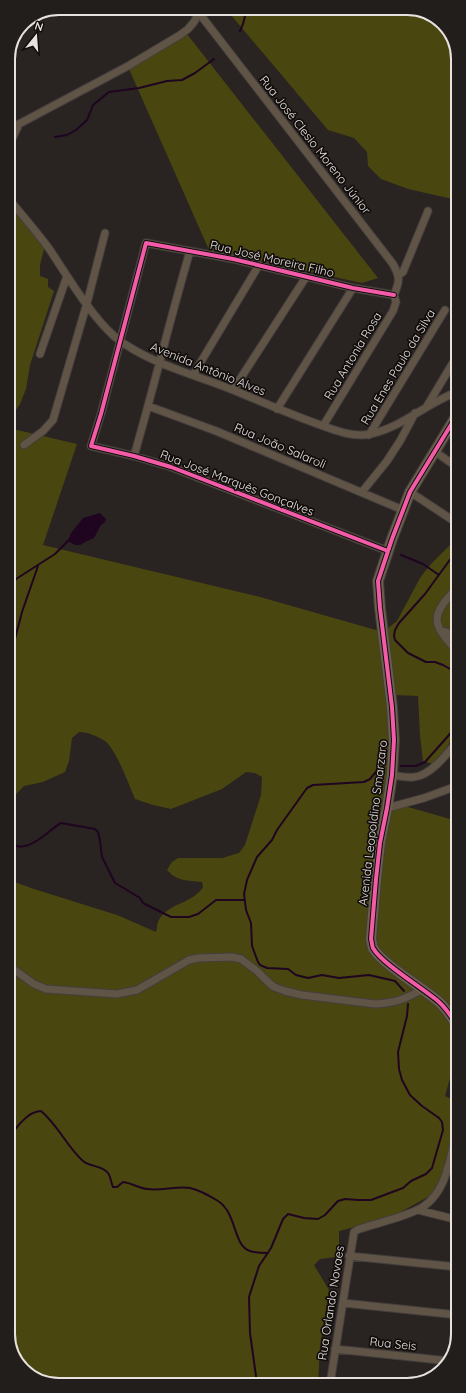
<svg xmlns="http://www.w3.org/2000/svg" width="466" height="1393" font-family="Quicksand,sans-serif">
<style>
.green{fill:#4a4610}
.water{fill:#1f051f}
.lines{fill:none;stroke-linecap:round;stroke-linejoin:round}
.stream{stroke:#1f051f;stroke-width:2}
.street-casing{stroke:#433e3d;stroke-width:9}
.secondary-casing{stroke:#433e3d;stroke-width:12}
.street{stroke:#605446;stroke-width:7}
.secondary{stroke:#6c5e4c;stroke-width:10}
.cycleway-casing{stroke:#110d0b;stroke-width:6}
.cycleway{stroke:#f35aa7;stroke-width:4}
.labels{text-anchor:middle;stroke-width:3.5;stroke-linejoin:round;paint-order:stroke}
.street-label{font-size:12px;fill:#e7e1df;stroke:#110d0b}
.rim{fill:none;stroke:#e7e1df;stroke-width:2}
</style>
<rect width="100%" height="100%" fill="#292322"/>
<path class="green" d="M225 8H411L441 20 456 46 457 200 408 189 381 179 368 166 367 152 354 138 328 130Z
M187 34 378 278 362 283 209 250 129 69Z
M8 203 45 245 40 265V276L48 279V287L54 291 30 365 26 389 20 404 13 415 9 417Z
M9 428 77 444 43 545 260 597 383 632 397 621 420 578 430 565 457 538V724C452 737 445 757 433 764L423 761 420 736 418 696 394 695 387 801 457 821V866L451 894 457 901 458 1066 450 1078 445 1096 458 1102V1119L448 1162 443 1176 433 1194 390 1218 339 1231V1245L336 1257 320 1259 314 1265 329 1290 320 1346 318 1384 55 1385 25 1373 10 1347 9 880 34 889 117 915 156 932C157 929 157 925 158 922 166 903 193 904 203 887L202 882C187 880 178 882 167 870L172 862 178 858H222L239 853 245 845 261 795 262 777 255 773 246 772 222 789 171 809 153 805 135 799C129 785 116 749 105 741 97 736 88 732 79 732L72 738 69 761 65 772 43 782 24 786 9 801Z"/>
<path class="water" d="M100 513 106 519 105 522 101 525 94 538 87 541 80 545H75L68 541 71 533 83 518Z"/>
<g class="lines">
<path class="stream" d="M240 31 243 24 247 8
M55 137 67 135 76 130 87 120 93 105 109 92 139 88 167 81 182 80 195 73 214 59
M457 550 425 594 399 623 395 630 394 636 395 640 408 653 426 662H435L443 665 452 670 457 679
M401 555 423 564 439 575
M9 587 16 579 55 554 70 539
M9 678 10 658 22 612 38 566
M401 766H416L425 762 449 735 457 723
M380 767 370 779 364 782 313 785 307 788 277 830 272 840 257 857 247 880 244 894 246 910 251 923 252 946 258 962 260 965 267 968 288 969 296 975 308 978 322 975 339 978 369 975 395 981 404 991
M9 841C12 843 14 845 17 846 32 850 50 829 61 823L95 829 98 832 100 841 102 857 115 883 127 890 140 898 143 903 171 917H189L198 914 216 900H245
M9 1140C14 1129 28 1111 41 1111 58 1125 67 1147 83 1161 90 1167 102 1165 108 1173 111 1177 111 1183 113 1187H117L123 1182C132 1183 138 1188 147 1189 161 1191 176 1186 190 1188 199 1190 210 1196 218 1201 237 1213 233 1246 250 1251 256 1253 263 1253 268 1253
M9 1152 11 1159 9 1166
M256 1384V1376L250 1333 249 1297 259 1266 271 1248 283 1219 288 1214 304 1218 318 1219 325 1215 338 1201 345 1199 358 1200H371L403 1188 411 1181 426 1174 432 1168 443 1130 442 1122 439 1118 422 1106 410 1095 402 1080 399 1069 398 1052 407 1016 408 1004"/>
<defs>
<path id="street" d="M199 13 393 264C400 277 400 281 394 295
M8 128 19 124 128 66 180 35 188 29 194 22 201 8
M8 148 19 124
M8 198C22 215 37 232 50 250 68 277 91 316 115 337 149 364 194 374 233 390 260 401 287 413 315 423 331 429 352 438 370 434 401 428 427 403 457 392
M399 275 403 272 428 211
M40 354 67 276
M193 375 259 265
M233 390 306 277
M148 406 216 431 403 510
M427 406 457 356
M277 409 353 288
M323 426 393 311 396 302 394 295
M369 435 445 310
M24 445 43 431 53 420 87 303 105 233
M434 451 457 467
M134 456C154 387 170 319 190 251
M362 492 387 461 400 441 415 413
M410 492 457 523
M388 551 171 467 134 456 91 446 101 414 146 243 233 259 353 288 394 295
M457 588C430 616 431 623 457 651
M440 630 457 636
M392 775C399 776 406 778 414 777 430 776 447 754 457 742
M387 808 424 798 457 786
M9 966 34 984 46 989 117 994 137 990 189 960 198 958 232 957 241 959 257 971 267 981 274 987 285 991 302 995 375 1004C396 1003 405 999 423 989
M447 1169 458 1171
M418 1210 458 1220
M349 1256 458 1267
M343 1303 458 1315
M335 1349 449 1361
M330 1384 354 1232 359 1229C378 1223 400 1218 417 1210 448 1196 451 1153 458 1124"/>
<path id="secondary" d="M457 415 410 492 392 539 378 581 380 608 392 707 394 740 392 775 387 808 380 843 376 879 371 939C372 942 372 946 373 948 382 964 423 988 439 1002 447 1009 452 1018 458 1027"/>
</defs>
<use href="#street" class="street-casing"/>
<use href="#secondary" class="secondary-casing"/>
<use href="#street" class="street"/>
<use href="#secondary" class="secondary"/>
<defs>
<path id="cycleway" d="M457 415 410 492 392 539 378 581 380 608 392 707 394 740 392 775 387 808 380 843 376 879 371 939C372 942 372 946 373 948 382 964 423 988 439 1002 447 1009 452 1018 458 1027
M388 551 171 467 134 456 91 446 101 414 146 243 233 259 353 288 394 295"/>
</defs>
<use href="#cycleway" class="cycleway-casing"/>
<use href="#cycleway" class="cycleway"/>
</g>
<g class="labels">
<g class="street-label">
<text transform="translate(315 145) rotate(52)" y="4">Rua José Clesio Moreno Júnior</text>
<text transform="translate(272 259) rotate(13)" y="4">Rua José Moreira Filho</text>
<text transform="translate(353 356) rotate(-59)" y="4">Rua Antonia Rosa</text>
<text transform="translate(398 367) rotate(-59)" y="4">Rua Enes Paulo da Silva</text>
<text transform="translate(208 369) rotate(22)" y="4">Avenida Antônio Alves</text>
<text transform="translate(280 446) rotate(23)" y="4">Rua João Salaroli</text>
<text transform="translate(237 483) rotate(21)" y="4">Rua José Marquês Gonçalves</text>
<text transform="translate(373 823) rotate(-83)" y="4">Avenida Leopoldino Smarzaro</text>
<text transform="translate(331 1303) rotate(-81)" y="4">Rua Orlando Novaes</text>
<text transform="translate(393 1344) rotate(6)" y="4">Rua Seis</text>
</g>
</g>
<path d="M0 0H466V1393H0ZM59 15H407A44 44 0 0 1 451 59V1334A44 44 0 0 1 407 1378H59A44 44 0 0 1 15 1334V59A44 44 0 0 1 59 15Z" fill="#221e1c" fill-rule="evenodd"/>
<path class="rim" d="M59 15H407A44 44 0 0 1 451 59V1334A44 44 0 0 1 407 1378H59A44 44 0 0 1 15 1334V59A44 44 0 0 1 59 15Z"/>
<g transform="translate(36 36) rotate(17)" stroke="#110d0b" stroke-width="3" paint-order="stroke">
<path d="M0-3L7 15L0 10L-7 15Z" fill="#e7e1df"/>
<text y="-6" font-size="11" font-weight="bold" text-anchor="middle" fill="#e7e1df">N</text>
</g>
</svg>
